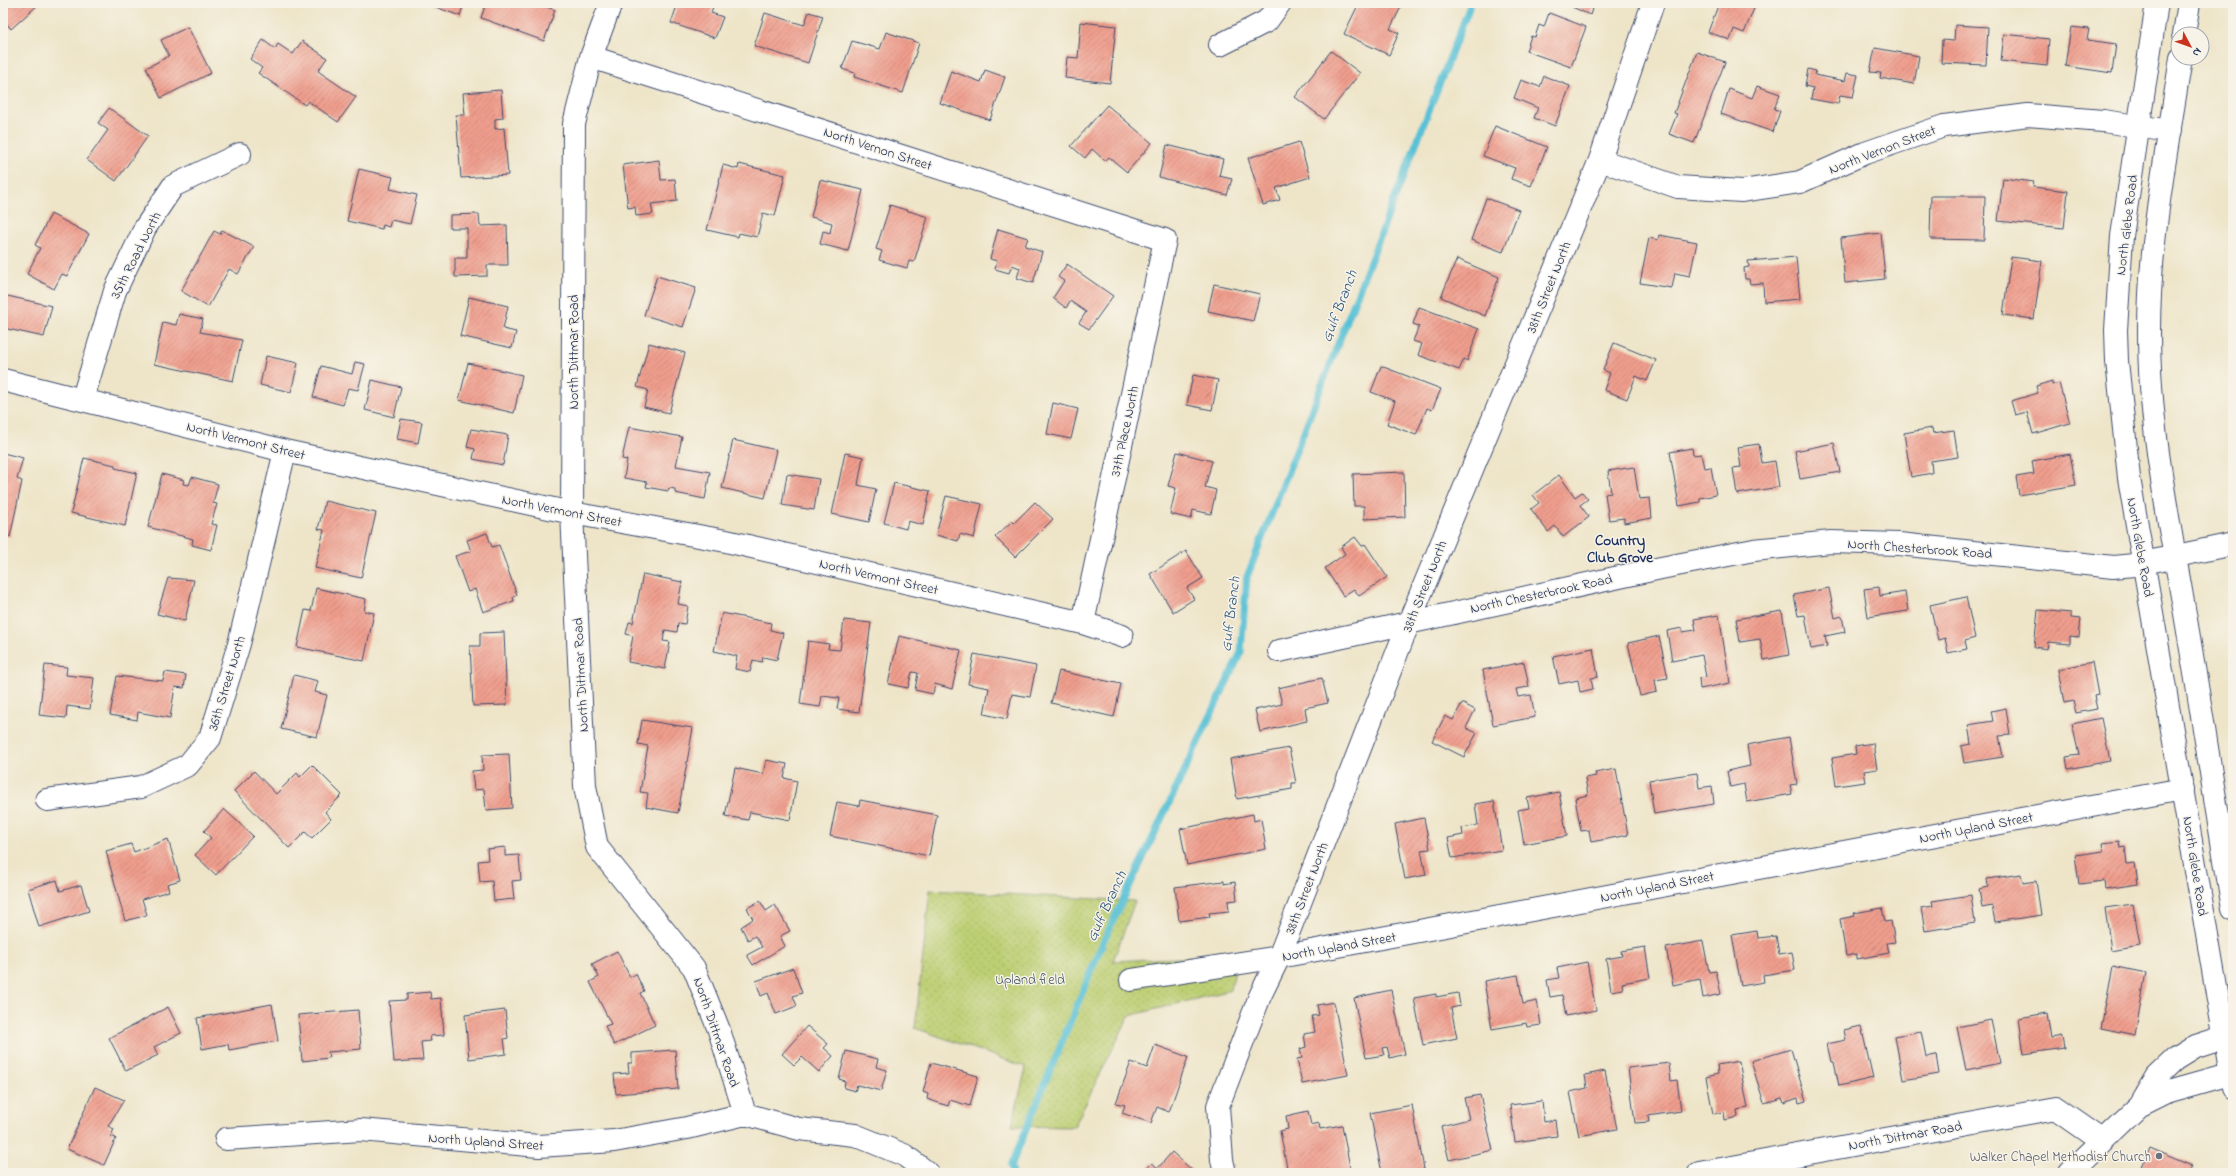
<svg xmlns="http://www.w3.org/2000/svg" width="2236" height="1176" font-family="'Indie Flower',sans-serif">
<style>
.park{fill:url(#park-dots);stroke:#6c7f68}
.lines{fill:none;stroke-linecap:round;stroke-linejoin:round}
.stream{stroke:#59c1d6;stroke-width:7}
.building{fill:url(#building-hatch)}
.minor-casing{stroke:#3b4a6e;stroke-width:24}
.major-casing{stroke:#3b4a6e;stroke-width:24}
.minor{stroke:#fff;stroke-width:22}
.major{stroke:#fff;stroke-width:22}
.worship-dot{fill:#6b7280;stroke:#f7f3e8;stroke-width:1.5}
.labels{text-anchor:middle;stroke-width:3;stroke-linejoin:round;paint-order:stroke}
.street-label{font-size:14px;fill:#1b2f5e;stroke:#f7f3e8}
.park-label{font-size:14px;fill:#445763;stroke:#f7f3e8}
.worship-label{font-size:14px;fill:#5b616d;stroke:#f7f3e8;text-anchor:end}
.water-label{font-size:15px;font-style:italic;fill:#2a547c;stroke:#f7f3e8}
.neighbourhood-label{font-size:15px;font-weight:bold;fill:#1b2f5e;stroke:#f7f3e8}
</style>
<defs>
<pattern id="park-dots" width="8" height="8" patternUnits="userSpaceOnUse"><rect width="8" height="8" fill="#bdcf73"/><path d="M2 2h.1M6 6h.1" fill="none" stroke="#a2b266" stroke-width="1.8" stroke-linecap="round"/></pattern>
<pattern id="building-hatch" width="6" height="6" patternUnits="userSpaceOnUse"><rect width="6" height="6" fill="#f09e8d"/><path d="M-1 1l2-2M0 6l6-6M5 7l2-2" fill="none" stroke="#c28176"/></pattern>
</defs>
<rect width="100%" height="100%" fill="#f7f3e8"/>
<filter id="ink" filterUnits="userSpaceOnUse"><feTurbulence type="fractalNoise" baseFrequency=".025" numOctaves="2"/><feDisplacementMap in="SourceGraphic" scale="8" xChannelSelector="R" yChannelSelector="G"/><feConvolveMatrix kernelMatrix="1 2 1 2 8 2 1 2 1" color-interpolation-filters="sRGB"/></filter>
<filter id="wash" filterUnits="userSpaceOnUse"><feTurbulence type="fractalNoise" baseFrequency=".012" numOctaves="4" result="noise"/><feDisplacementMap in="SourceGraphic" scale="16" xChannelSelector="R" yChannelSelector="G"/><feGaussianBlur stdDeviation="0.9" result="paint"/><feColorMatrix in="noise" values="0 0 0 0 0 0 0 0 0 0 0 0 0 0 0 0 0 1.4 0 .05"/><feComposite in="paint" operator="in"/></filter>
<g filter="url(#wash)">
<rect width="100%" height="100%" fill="#eee5c9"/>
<path class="park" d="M930 890 1135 901 1113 961 1238 955 1231 990 1129 1016 1074 1127 1012 1126 1026 1067 915 1028Z"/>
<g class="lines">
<path class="stream" d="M1013 1173 1011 1166 1103 942 1241 652 1247 577 1471 3"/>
</g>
<g id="blocks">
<path class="building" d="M3 3H40L11 29 3 19Z
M425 3H464L460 16Z
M486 3 496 6 497 3H536L555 10 544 41 481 18Z
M678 3H714L711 13 723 17 715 38 671 23Z
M1359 3H1403L1390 29 1399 33 1389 55 1344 34Z
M1574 3H1594L1590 15 1572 7Z
M1719 3H1748L1755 6 1744 33 1734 29 1730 40 1708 32Z
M809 12 823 16 808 63 754 46 765 13 804 25Z
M1549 13 1586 27 1571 67 1526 51 1531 36 1535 37 1539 25 1544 27Z
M1081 22 1116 26 1110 83 1065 78 1067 57 1078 58Z
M1955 25 1988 27 1986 65 1941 63 1942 40 1954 41Z
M188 27 211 73 161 98 146 68 169 56 161 40Z
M2071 27 2089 29 2087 40 2116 44 2112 73 2065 66Z
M886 32 919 43 903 93 854 77 855 73 842 69 852 41 880 49Z
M2004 34 2049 39 2047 66 2001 61Z
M263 40 275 49 278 44 293 54 302 41 327 58 318 71 356 97 338 122 308 101 305 105 258 73 262 68 250 59Z
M1875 48 1919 56 1914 84 1880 78 1881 73 1870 72Z
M1331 51 1360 73 1324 119 1295 97Z
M1697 52 1725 62 1694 143 1669 134 1677 114 1674 113Z
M1808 69 1816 71 1815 75 1845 81 1847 73 1858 75 1853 97 1840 95 1838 104 1811 99 1813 88 1805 86Z
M985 70 1005 77 990 120 940 103 951 71 981 82Z
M1544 76 1570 86 1555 126 1534 118 1538 108 1514 98 1521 80 1540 87Z
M1757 86 1780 94 1774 109 1780 111 1773 132 1721 114 1729 89 1752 98Z
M501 90 503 118 495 119V129L504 128 508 175 461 178 456 115H465L463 93Z
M1107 105 1152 143 1127 172 1109 157 1105 161 1092 149 1085 158 1071 146Z
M109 108 148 136 116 181 87 160 108 130 98 123Z
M1495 126 1547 147 1531 186 1511 179 1515 168 1483 156Z
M1299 142 1310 177 1276 188 1280 200 1263 205 1248 158Z
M1167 145 1223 159 1219 176 1232 179 1227 195 1159 177Z
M659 160 661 180 675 179 677 201 651 204 653 214 636 216 635 207 628 208 623 165Z
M739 164 785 175 775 216 763 213 757 237 739 233 738 237 707 230 723 165 738 169Z
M359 169 393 177 390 189 417 195 410 224 391 220 389 227 383 225 382 229 347 221Z
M2003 178 2034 182 2033 187 2068 191 2064 228 1998 221Z
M820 180 863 190 848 251 820 244 823 231 830 233 832 223 811 217Z
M1931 196H1985L1984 240 1930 239Z
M1486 198 1519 210 1503 252 1471 240Z
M890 205 928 217 914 262 909 261 907 268 879 260 882 251 876 249Z
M51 214 89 234 67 276 62 274 54 289 27 274 40 248 35 245Z
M479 214 480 226 507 225 508 265H487V276L455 277V258H467V228H450V215Z
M998 229 1028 238 1025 246 1042 252 1033 283 1017 278 1020 268 1012 265 1009 273 995 269 997 261 990 259Z
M222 230 254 247 238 274 229 269 208 307 181 291 214 231 220 234Z
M1881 233 1885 279 1845 283 1841 238Z
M1659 235 1697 242 1690 276 1675 273 1672 288 1640 283 1649 238 1658 240Z
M1796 257 1800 299 1764 302 1763 283 1750 284 1749 279H1745L1744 268 1749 267 1748 261Z
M2011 257 2042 261 2034 319 2003 315Z
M1457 259 1499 277 1485 316 1441 297Z
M1067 264 1113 296 1089 329 1079 323 1086 312 1070 301 1066 308 1053 298 1064 281 1058 277Z
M657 276 696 288 683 327 644 315Z
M1214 284 1260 294 1253 321 1208 311Z
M3 295 52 306 44 337 3 328Z
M469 297 508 306 503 329 516 332 512 348 460 336Z
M1419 307 1479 329 1467 361 1464 359 1459 370 1418 355 1422 344 1413 341 1419 326 1413 324Z
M179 314 203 319 200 332 242 340 233 381 154 364 163 322 176 325Z
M649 343 685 353 669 413 644 407 648 390 637 387Z
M1614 343 1656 360 1647 381 1636 376 1627 399 1604 390 1610 373 1603 370Z
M266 356 298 363 291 392 260 385Z
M355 362 365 364 358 390 348 388 343 405 313 397 321 366 352 374Z
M468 363 522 375 514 413 459 400Z
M1381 366 1441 389 1432 410 1427 408 1416 435 1387 424 1395 401 1371 392Z
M1193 375 1218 380 1212 410 1187 405Z
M372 380 401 387 394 417 365 410Z
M2052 381V385L2059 383 2070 423 2033 434 2027 412 2015 415 2011 401 2038 393 2036 386Z
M1053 403 1078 409 1071 439 1047 434Z
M401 419 422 422 418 443 397 439Z
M629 427 682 437 676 466 710 472 705 499 675 493V489L669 488 668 491 646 487 647 482 624 478 627 460 622 459Z
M1932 428 1933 433 1954 430 1958 457 1931 461 1932 473 1911 477 1904 433Z
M471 429 508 435 503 465 473 459 475 449 467 447Z
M733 440 776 450 765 498 722 488Z
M1834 443 1840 472 1800 479 1795 451Z
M1759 444 1762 463 1775 461 1779 487 1737 494 1733 468 1741 467 1738 447Z
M1692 448 1693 455 1701 454 1704 468 1711 467 1716 495 1700 498V502L1679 506 1670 452Z
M1177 452 1212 461 1205 487 1216 490 1211 514 1193 510 1191 519 1170 514 1176 488 1168 486Z
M3 453 23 458 17 479 22 481 10 537 3 534Z
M845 453 863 457 858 485 876 489 869 522 832 514Z
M2070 454 2076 485 2019 495 2016 477 2034 474 2032 461Z
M84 458 115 465V468L137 473 125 526 71 513Z
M1634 467 1639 499 1650 498 1652 518 1624 523V518L1609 520 1605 494 1611 493 1608 471Z
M1404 472 1405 517 1364 519V506H1354L1353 474Z
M162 474 184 480 183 484 189 485 192 477 218 484 213 503 217 504 211 524 217 525 211 550 192 545 193 539 148 527Z
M787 474 819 479 814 510 782 505Z
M1559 475 1575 497 1582 492 1588 499 1580 505 1589 517 1563 537 1555 526 1548 532 1531 509 1539 503 1533 495Z
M894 483 930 491 923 525 908 521 906 529 884 523Z
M946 496 982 504 974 538 960 534 958 541 936 535Z
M325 501 376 513 361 578 315 568 324 530 318 529Z
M1035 502 1053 519 1015 557 995 537 1012 521 1014 523Z
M487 533 492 547 499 545 517 595 513 597 514 601 483 612 475 589 468 592 455 556 471 551 467 540Z
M1355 537 1362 546 1365 544 1387 577 1359 596 1354 589 1343 596 1325 568 1345 554 1341 547Z
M1186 551 1203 578 1187 588 1194 599 1173 612 1150 574Z
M643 574 682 582 678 604 688 606 685 624 678 623 677 632 665 630 663 641 670 642 665 669 628 662 633 636 626 634 629 622 633 623Z
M168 578 194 580 185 621 157 614Z
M1879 587 1880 596 1905 592 1908 611 1868 617 1864 589Z
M316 588 366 599 364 611 374 613 364 661 297 647 305 610 311 611Z
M1829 588 1835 618 1842 616 1845 632 1825 636 1827 646 1811 649 1805 615 1798 616 1794 595Z
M1966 597 1975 638 1965 641 1967 649 1948 653 1945 638 1938 640 1930 605Z
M2038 610 2071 613V618L2081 619 2079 637 2070 636V644L2048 642 2047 649 2034 647Z
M1782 611 1789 655 1764 660 1760 639 1740 642 1736 619Z
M722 613 771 623 770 630 783 633 777 660 763 657 762 662 753 660 750 672 735 669 737 656 714 651Z
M1719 615 1730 683 1700 689 1699 678 1706 677 1702 655 1672 661 1667 631 1682 628V632L1696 630 1694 619Z
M844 620 871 623 859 712 837 709 839 698 822 696 820 707 800 704 808 641 829 644 828 649 840 650Z
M504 632 507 705 473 706 470 646H480V633Z
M899 636 961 650 952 689 935 684 933 694 915 690 918 673 912 672 908 688 888 684Z
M1659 636 1668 678 1655 680 1657 692 1640 696 1628 643Z
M1593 648 1598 677 1591 678 1593 689 1580 692 1578 680 1559 684 1553 656Z
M974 654 1036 666 1030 697 1012 694 1007 719 984 714 989 688 968 684Z
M1524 662 1529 687 1516 689 1518 697 1531 695 1535 717 1493 725 1483 670Z
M2092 662 2098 695 2094 696 2097 709 2076 713 2073 701 2064 703 2058 669Z
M45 665 67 667 66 675 94 678 90 709 67 706 66 718 39 715Z
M1059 671 1121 684 1114 717 1051 703Z
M165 672 186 675 184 688 175 687 170 718 138 712 137 720 110 715 117 676 163 681Z
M294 675 318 681 315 692 327 695 317 737 281 729Z
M1322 678 1328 703 1305 708 1307 721 1260 732 1255 710 1282 704 1278 688Z
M1462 703 1475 710 1466 728 1477 733 1464 757 1432 741 1445 716 1453 720Z
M2006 708 2010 735 1999 736 2003 757 1964 763 1961 746 1971 744 1968 725 1993 721 1991 711Z
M2101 718 2110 761 2068 769 2066 757 2079 755 2072 724Z
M642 720 693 728 678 813 646 807 648 793 640 792 648 746 638 744Z
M1789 737 1797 784 1790 785 1792 794 1747 802 1744 784 1730 787 1727 771 1750 766 1747 745Z
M1873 743 1877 769 1864 771 1866 782 1836 786 1832 758 1856 754 1855 746Z
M1289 748 1296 783H1292V789L1237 799 1230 759Z
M509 754 512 808 486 810 484 789 474 790 472 771 483 770 482 755Z
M766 760 787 764 784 778 797 781 790 820 750 812 748 820 725 816 735 768 763 774Z
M312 765 342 795 325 812 331 819 312 838 305 832 289 848 234 791 254 771 276 794 297 773 300 777Z
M1616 769 1628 835 1591 842 1589 830 1581 831 1575 798 1588 795 1585 778 1596 776 1595 773Z
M1697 773 1699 788 1712 786 1714 804 1654 814 1649 780Z
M1559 792 1567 836 1524 844 1518 810 1529 808 1527 798Z
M860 800 937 815 929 856 830 836 837 802 859 806Z
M1494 801 1502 850 1452 858 1448 838 1463 835 1462 828 1478 825 1475 804Z
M224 809 253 836 216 875 195 855 211 838 204 831Z
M1253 814 1254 821 1261 819 1266 849 1187 865 1180 829Z
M1424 818 1430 849 1421 850 1426 875 1405 879 1395 824Z
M168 839 180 880 167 884 169 891 142 899 147 915 125 921 106 851 131 844 134 852Z
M2119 841 2120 848 2125 847 2127 864 2135 863 2138 884 2105 889 2104 881 2079 884 2075 855 2104 851 2103 843Z
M505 847V856L519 855 521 880 512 881 514 899 494 901 492 881 480 882 478 861 488 860 487 849Z
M2021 874 2023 883 2036 881 2041 915 1995 922 1992 906 1982 908 1979 889 1988 887 1987 879Z
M57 880 60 891 81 885 89 911 39 927 28 889Z
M1224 881V884L1235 882 1237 900 1228 901 1229 911 1209 913 1210 917 1179 921 1175 887Z
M1971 895 1975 923 1925 931 1921 908 1933 906 1932 901Z
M760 901 766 911 775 905 790 931 780 936 785 946 753 965 747 955 762 947 755 936 748 940 741 927 753 919 747 908Z
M2133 904 2140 945 2111 950 2105 908Z
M1882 908 1885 922 1891 921 1895 942 1887 943 1889 953 1857 959V954L1846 956 1840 919 1855 916 1854 913Z
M1757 931 1758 938 1776 936 1779 954 1792 952 1795 970 1763 975 1764 982 1741 986 1732 935Z
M1703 941 1709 972 1716 971 1721 994 1703 998 1700 979 1673 985 1666 948Z
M1645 947 1650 978 1622 983 1623 989 1611 991 1606 959 1622 956 1621 951Z
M617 951 630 977 636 974 644 991 640 993 655 1025 614 1045 605 1026 611 1024 590 982 599 977 592 964Z
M1587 962 1596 1010 1566 1016 1562 995 1550 997 1547 980 1559 978 1557 968Z
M2113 966 2146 973 2135 1035 2101 1028Z
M793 968 802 993 793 996 797 1006 776 1014 768 993 761 996 756 981Z
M1518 975 1523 1004 1537 1001 1541 1025 1527 1027 1526 1023 1492 1029 1484 981Z
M1391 990 1405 1054 1390 1058 1387 1047 1382 1048 1384 1055 1366 1058 1354 998Z
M430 992 431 999 441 998 444 1035 430 1036 431 1041 421 1042 423 1060 394 1062 389 1001 407 1000V994Z
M1458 993 1460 1006 1451 1008 1457 1038 1423 1045 1414 998 1436 994V997Z
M1334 1002 1348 1075 1302 1084 1297 1059 1302 1058 1300 1049 1306 1047 1304 1034 1315 1032 1312 1016 1319 1015 1317 1005Z
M272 1004 278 1041 229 1050 228 1044 202 1049 197 1018Z
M168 1007 181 1033 154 1047 158 1055 126 1071 109 1038Z
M358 1010 361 1049 328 1052 329 1058 302 1061 298 1015Z
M505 1010 508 1038 504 1039 506 1054 469 1059 465 1015Z
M2047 1013 2051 1038 2062 1036 2064 1048 2024 1054 2019 1018Z
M1991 1020 2000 1063 1966 1070 1957 1027Z
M807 1026 828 1044 824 1048 833 1056 819 1072 802 1057 794 1065 782 1054Z
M1861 1026 1873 1078 1839 1086 1834 1062H1831L1827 1044 1846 1040 1844 1030Z
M1921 1031 1926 1057 1936 1055 1939 1074 1903 1080 1895 1036Z
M1155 1045 1188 1057 1169 1112 1157 1107 1151 1123 1122 1113 1125 1105 1116 1103 1131 1062 1147 1068Z
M1791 1049 1806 1101 1799 1103 1798 1098 1784 1103 1782 1098 1764 1103 1751 1061Z
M675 1050 678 1089 616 1094 614 1074 629 1073 628 1063H632V1053Z
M846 1051 878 1059 876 1067 887 1070 881 1091 857 1085 855 1091 844 1088 845 1081 839 1079Z
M1739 1061 1748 1108 1737 1110 1738 1117 1725 1120 1724 1112 1713 1114 1706 1077 1718 1074 1717 1065Z
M931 1063 978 1076 970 1106 950 1100 948 1106 927 1099 928 1094 923 1092Z
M1669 1063 1671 1081 1677 1080 1681 1111 1648 1116 1649 1122 1635 1123 1628 1068Z
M1605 1071 1617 1129 1579 1136 1570 1092 1587 1088 1585 1075Z
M95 1087 124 1100 108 1126 114 1129 111 1136 116 1138 104 1165 67 1149Z
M1480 1095 1493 1150 1449 1160 1441 1126 1469 1119 1464 1098Z
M1542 1101 1544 1122 1555 1120 1557 1136 1515 1142 1510 1105Z
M1412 1105 1424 1169 1405 1173H1382L1370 1113Z
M1308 1111 1311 1125 1319 1123 1320 1129 1342 1125 1351 1173H1288L1280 1131 1288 1129 1286 1116Z
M2150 1147 2193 1165 2190 1173H2139Z
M1172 1152 1194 1172 1193 1173 1144 1172 1152 1163 1158 1168Z"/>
</g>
</g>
<g filter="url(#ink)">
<use href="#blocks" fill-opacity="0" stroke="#3b4a6e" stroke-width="1"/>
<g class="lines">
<defs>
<path id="minor" d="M611 3 591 57 574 124 572 513 585 786 597 847 694 968 719 1030 745 1114 799 1129 855 1135 904 1155 928 1173
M1220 45 1267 21 1280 3
M591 57 1165 240 1083 623
M1600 160 1678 187 1742 191 1800 182 1865 153 1944 126 2028 115 2103 121 2170 131
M3 380 285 451 572 513 726 541 1083 623 1122 636
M83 398 115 291 145 228 173 186 240 154
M1279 651 1661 568 1754 550 1831 542 1899 544 2113 567 2134 565 2233 544
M47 800 141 787 188 765 210 738 239 644 285 451
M1131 980 1279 957 2183 789
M2139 1106 2169 1091 2233 1073
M226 1139 361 1130 539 1146 614 1141 687 1128 745 1114
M1225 1173 1222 1160 1218 1106 1260 996 1279 957 1409 622 1600 160 1653 3
M1699 1173 2056 1108 2102 1140
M2069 1173 2139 1106 2156 1077 2175 1059 2196 1046 2233 1034"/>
<path id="major" d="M2157 3 2122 236 2116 330 2117 361 2129 478 2233 1087
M2184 34 2189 3
M2181 58C2167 149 2149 241 2149 332 2149 418 2165 501 2180 585 2199 692 2215 801 2233 909"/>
</defs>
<use href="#minor" class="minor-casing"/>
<use href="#major" class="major-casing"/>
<use href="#minor" class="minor"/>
<use href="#major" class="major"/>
</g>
</g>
<circle class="worship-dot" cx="2159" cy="1156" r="4"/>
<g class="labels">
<g class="street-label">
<text transform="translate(878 148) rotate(18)" y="5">North Vernon Street</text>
<text transform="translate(1882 149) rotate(-21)" y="5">North Vernon Street</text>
<text transform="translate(2126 225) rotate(-83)" y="5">North Glebe Road</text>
<text transform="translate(135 255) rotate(-63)" y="5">35th Road North</text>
<text transform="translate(1548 287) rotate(-68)" y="5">38th Street North</text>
<text transform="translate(573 352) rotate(-90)" y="5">North Dittmar Road</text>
<text transform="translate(1124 431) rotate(-78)" y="5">37th Place North</text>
<text transform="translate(246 440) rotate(14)" y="5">North Vermont Street</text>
<text transform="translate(562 510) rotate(11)" y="5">North Vermont Street</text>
<text transform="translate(2141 547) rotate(80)" y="5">North Glebe Road</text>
<text transform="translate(1920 548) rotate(4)" y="5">North Chesterbrook Road</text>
<text transform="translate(879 576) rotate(13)" y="5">North Vermont Street</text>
<text transform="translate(1424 586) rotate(-68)" y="5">38th Street North</text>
<text transform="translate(1541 593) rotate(-12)" y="5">North Chesterbrook Road</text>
<text transform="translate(580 675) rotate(-93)" y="5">North Dittmar Road</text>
<text transform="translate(226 683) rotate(-73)" y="5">36th Street North</text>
<text transform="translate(1976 827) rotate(-11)" y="5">North Upland Street</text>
<text transform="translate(2196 866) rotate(81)" y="5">North Glebe Road</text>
<text transform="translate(1657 886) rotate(-11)" y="5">North Upland Street</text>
<text transform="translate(1306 888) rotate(-69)" y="5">38th Street North</text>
<text transform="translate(1339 946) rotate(-10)" y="5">North Upland Street</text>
<text transform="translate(717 1032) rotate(71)" y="5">North Dittmar Road</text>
<text transform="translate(1905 1135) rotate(-10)" y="5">North Dittmar Road</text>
<text transform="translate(486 1141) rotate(4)" y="5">North Upland Street</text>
</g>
<g class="park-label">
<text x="1030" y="984">Upland field</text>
</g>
<g class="worship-label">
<text x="2151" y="1161">Walker Chapel Methodist Church</text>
</g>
<g class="water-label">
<text transform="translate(1339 306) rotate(-69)" y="5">Gulf Branch</text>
<text transform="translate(1230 614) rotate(-83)" y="5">Gulf Branch</text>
<text transform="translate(1106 906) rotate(-65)" y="5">Gulf Branch</text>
</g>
<g class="neighbourhood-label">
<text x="1620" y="545">Country<tspan x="1620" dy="17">Club Grove</tspan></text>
</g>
</g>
<rect width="2236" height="1176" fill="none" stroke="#f7f3e8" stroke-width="16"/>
<g transform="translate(2190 46) rotate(131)"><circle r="19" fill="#f7f3e8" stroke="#9fa5b1"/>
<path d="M0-3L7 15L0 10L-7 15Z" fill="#c8321e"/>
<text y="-6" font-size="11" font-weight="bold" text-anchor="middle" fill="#1b2f5e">N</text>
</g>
</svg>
